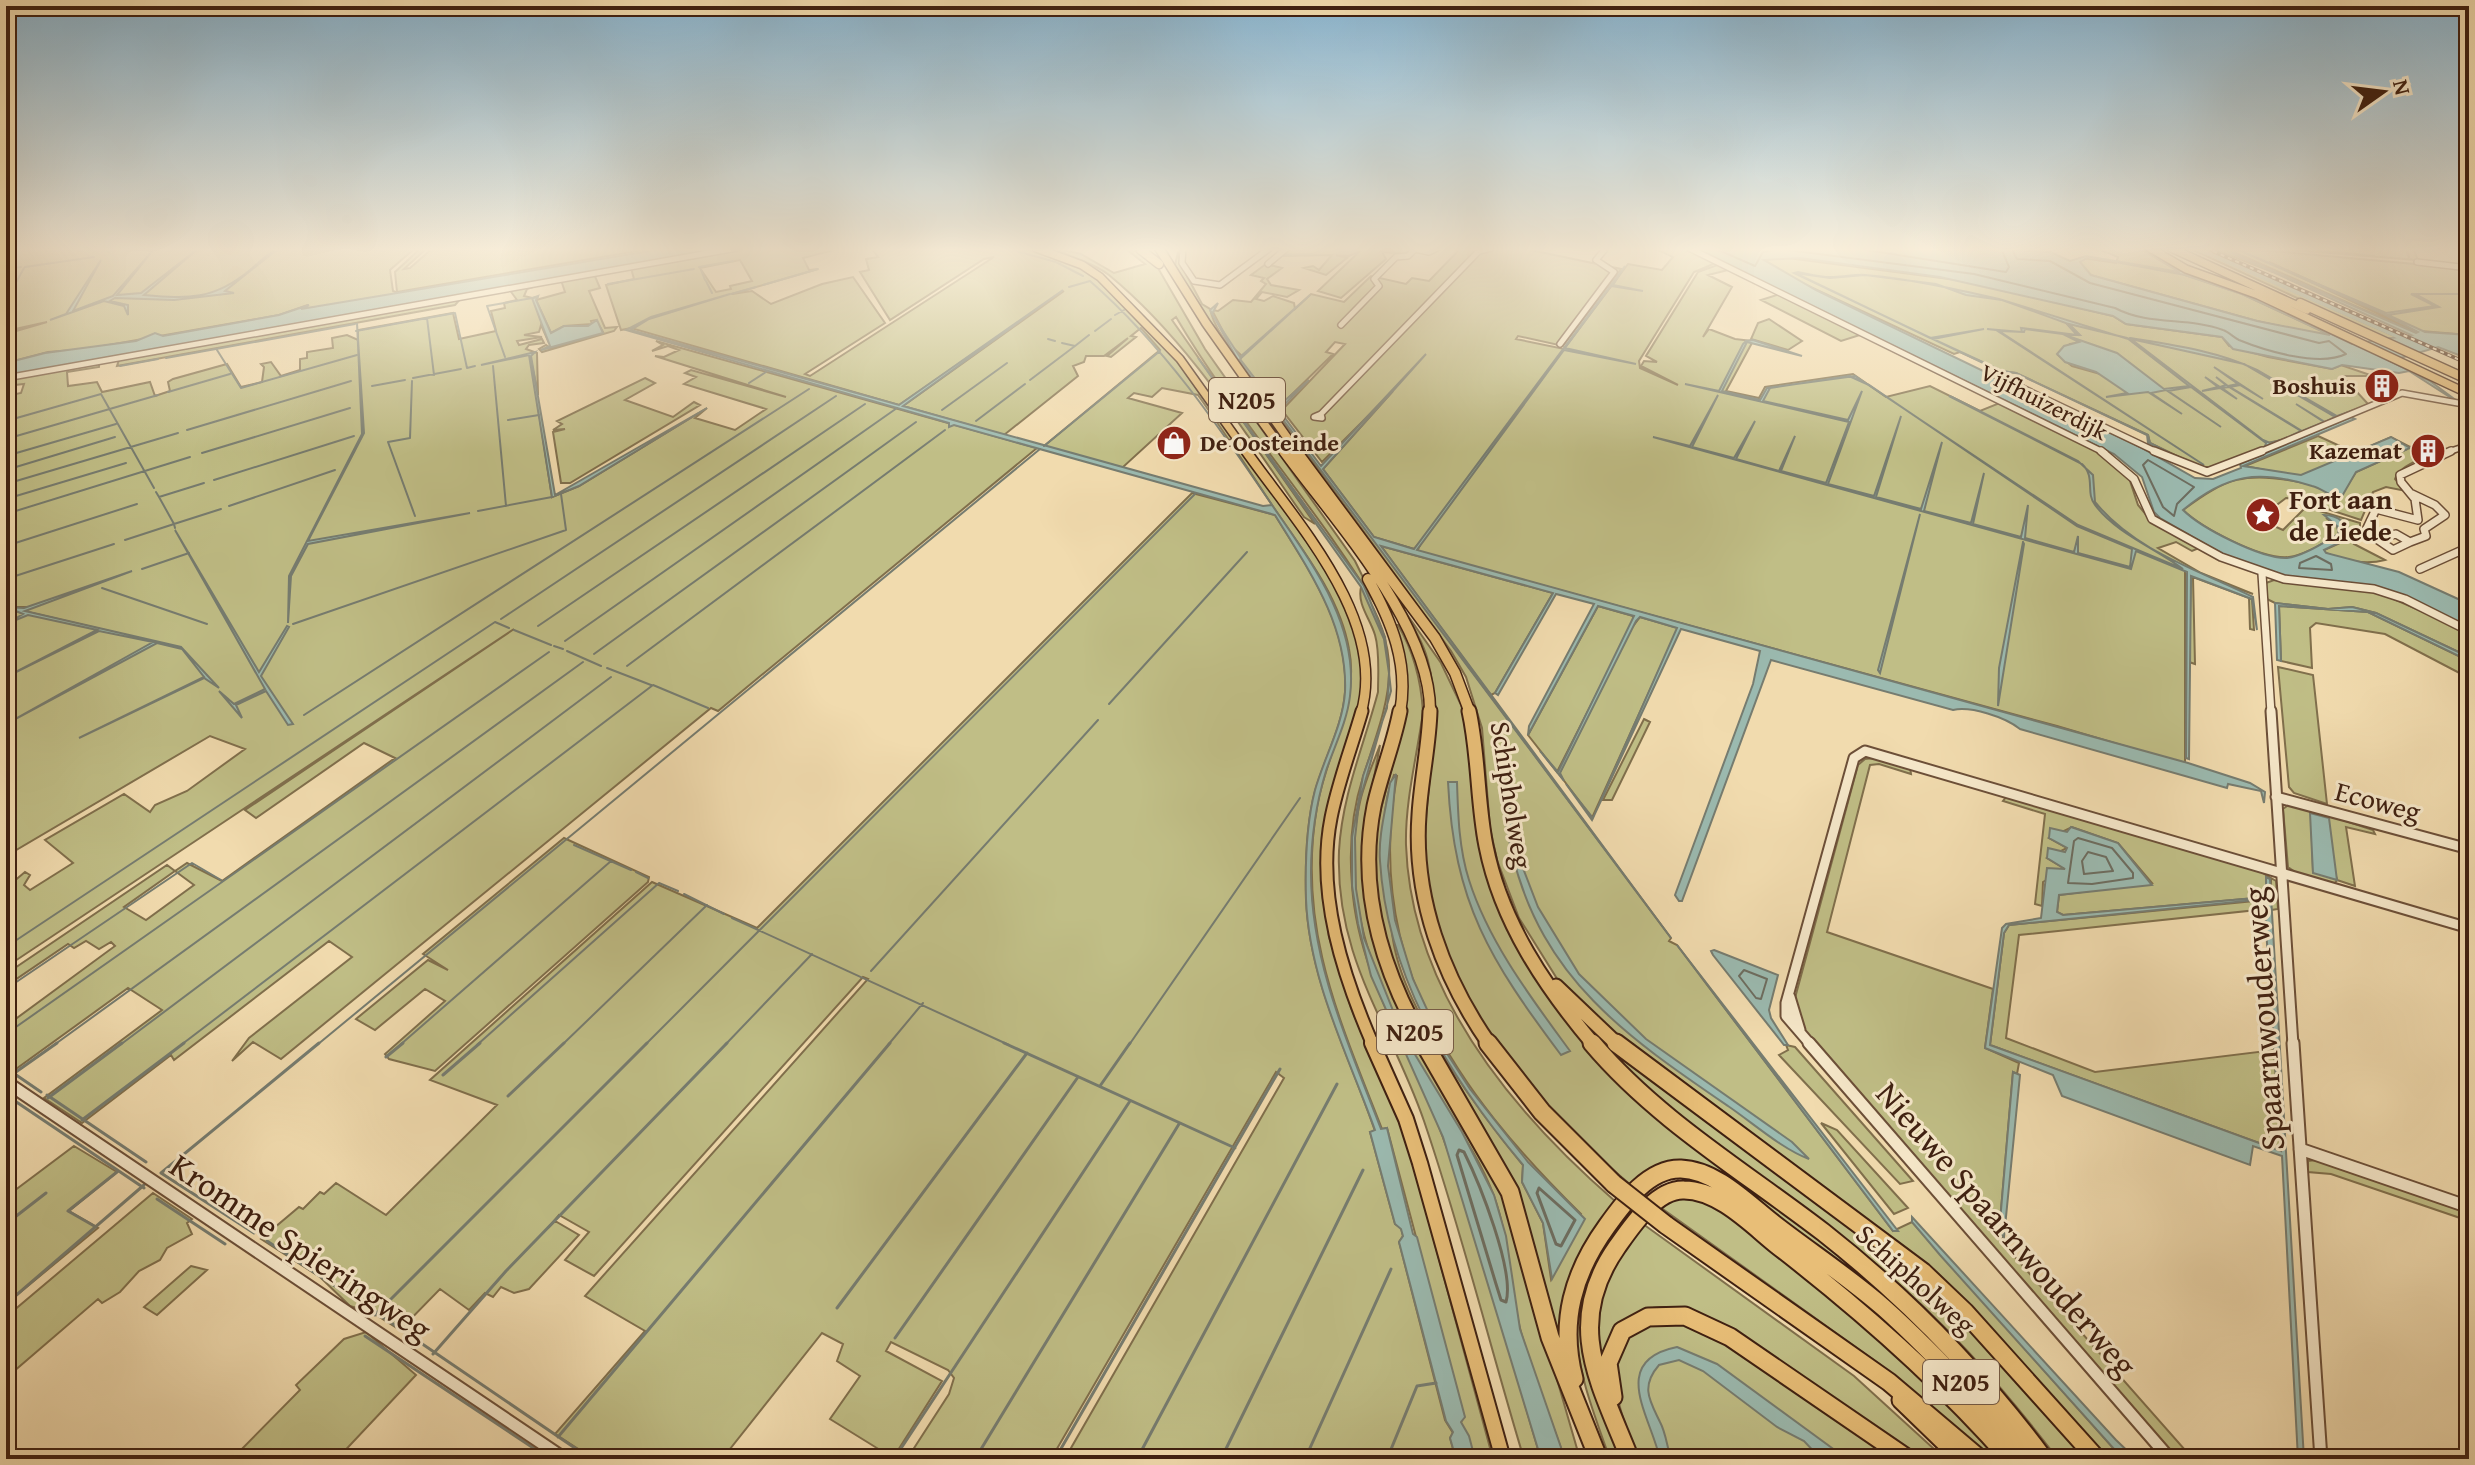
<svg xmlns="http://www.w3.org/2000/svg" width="2475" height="1465" font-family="'Gentium Book Plus',serif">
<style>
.green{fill:#c0be86;stroke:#806f4c;stroke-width:2;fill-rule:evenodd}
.water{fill:#9bbab0;stroke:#767c70;stroke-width:2;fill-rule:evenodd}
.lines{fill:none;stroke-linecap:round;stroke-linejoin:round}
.shore-far1{stroke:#6d6d60;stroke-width:2}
.shore{stroke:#6d6d60;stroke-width:3}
.stream-far1{stroke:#767c70;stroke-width:2}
.stream{stroke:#767c70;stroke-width:3}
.canal{stroke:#9bbab0;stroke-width:5}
.minor-far3-casing{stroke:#6c4f38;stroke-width:8}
.minor-far2-casing{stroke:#6c4f38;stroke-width:10}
.minor-far1-casing{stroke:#6c4f38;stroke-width:13}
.minor-casing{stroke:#6c4f38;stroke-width:15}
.major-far3-casing{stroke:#3f2011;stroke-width:10}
.major-far2-casing{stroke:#3f2011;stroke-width:12}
.major-far1-casing{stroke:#3f2011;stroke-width:15}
.major-casing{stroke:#3f2011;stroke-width:18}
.highway-far3-casing{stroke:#3f2011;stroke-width:11}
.highway-far2-casing{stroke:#3f2011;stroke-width:13}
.highway-far1-casing{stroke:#3f2011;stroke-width:17}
.highway-casing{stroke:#3f2011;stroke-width:21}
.minor-far3{stroke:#f6e8ca;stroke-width:5}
.minor-far2{stroke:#f6e8ca;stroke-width:7}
.minor-far1{stroke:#f6e8ca;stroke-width:9}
.minor{stroke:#f6e8ca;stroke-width:11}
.major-far3{stroke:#e8be77;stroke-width:7}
.major-far2{stroke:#e8be77;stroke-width:9}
.major-far1{stroke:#e8be77;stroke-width:11}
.major{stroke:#e8be77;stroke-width:14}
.highway-far3{stroke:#e8be77;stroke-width:8}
.highway-far2{stroke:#e8be77;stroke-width:10}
.highway-far1{stroke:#e8be77;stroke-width:13}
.highway{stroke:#e8be77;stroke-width:17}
.rail-casing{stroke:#3f2011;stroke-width:4}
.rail{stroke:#f6e8ca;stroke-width:2;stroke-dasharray:4;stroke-linecap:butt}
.highway-bridge-casing{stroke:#3f2011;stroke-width:21;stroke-linecap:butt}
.highway-bridge{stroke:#e8be77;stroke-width:17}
.labels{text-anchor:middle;stroke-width:6;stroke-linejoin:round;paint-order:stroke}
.far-poi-label{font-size:24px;font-weight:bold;fill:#3f2011;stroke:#f6e8ca;text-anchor:end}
.far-street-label{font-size:24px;fill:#3f2011;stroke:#f6e8ca}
.shield{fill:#f6e8ca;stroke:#765c48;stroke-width:2}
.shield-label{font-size:26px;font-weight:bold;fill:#3f2011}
.poi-label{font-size:28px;font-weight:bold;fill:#3f2011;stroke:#f6e8ca;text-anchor:start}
.street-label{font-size:28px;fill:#3f2011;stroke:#f6e8ca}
.near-street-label{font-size:34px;fill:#3f2011;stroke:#f6e8ca}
</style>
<rect width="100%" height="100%" fill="#f1dbae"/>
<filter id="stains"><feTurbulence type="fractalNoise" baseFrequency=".0025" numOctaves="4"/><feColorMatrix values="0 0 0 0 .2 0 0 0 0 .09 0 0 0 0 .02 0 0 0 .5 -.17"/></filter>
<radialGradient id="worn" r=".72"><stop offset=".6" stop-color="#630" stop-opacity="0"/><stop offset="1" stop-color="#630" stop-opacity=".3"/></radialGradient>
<path class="green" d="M6 248H415L390 270 393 291 401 294 300 310 308 305 279 315 86 349 48 352 6 363V334L47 322 6 331Z
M421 248H427L404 269 410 268 433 248H655L397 292 395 272Z
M743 248 838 249 803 258 809 270 818 269 732 294 752 291 771 304 822 284 853 277 885 323 805 374 810 376 994 257 984 259 890 320 860 272 869 270 866 259 878 257 871 248H1006L1000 251 1007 248H1030L1091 271 1179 362 1336 583 1360 638 1362 695 1324 831 1321 867 1329 937 1351 1008 1407 1141 1493 1459H1475C1472 1445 1465 1435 1461 1422L1464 1417 1387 1128 1382 1129C1340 1021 1296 927 1317 807 1326 753 1360 704 1349 649 1340 598 1305 553 1276 511 1250 472 1225 433 1198 395L1162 388 1152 397 1134 393 1128 398 1182 413 1122 468 1044 446 1160 350 1141 328 1131 336 1136 337 1111 357 1107 356 1128 338 1104 356H1086L1084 362 1073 366 1078 376 1004 435 903 406 1064 291 899 405 631 328 621 330 606 285 634 279 631 268ZM740 260 752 281 730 286 731 289 716 292 700 268Z
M1055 248 1081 254 1114 273 1145 264 1125 248 1151 256 1205 349 1355 561 1381 614C1320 510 1237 421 1176 317L1172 320 1315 524 1304 517C1245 433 1189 341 1109 275 1093 262 1072 259 1055 248Z
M1179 248 1180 263 1202 304 1210 309C1214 327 1228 346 1240 360L1242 356 1230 345 1212 310 1218 311 1233 300 1251 302 1266 284 1261 281 1264 278 1251 275 1266 264 1282 268 1267 279 1271 285 1299 290 1287 297 1262 292 1256 299 1264 301 1273 296 1294 303 1295 309 1311 294 1344 302 1371 276 1406 284 1412 278 1429 281 1459 250 1453 248H1521L1621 269 1563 346 1518 336 1516 339 1564 349 1628 264 1662 270 1673 257 1656 249 1685 248 1718 262 1694 272 1639 361 1640 368 1678 385 1641 366 1644 361 1657 362 1646 356 1698 272 1720 264 1732 269 1708 275 1732 287 1703 337 1709 329 1735 339 1753 341 1726 391 1759 398 1765 387 1853 374 1886 397 1930 386 1980 411 2002 402 2097 450 2129 478 2138 505 2147 516 2199 548 2192 551 2176 542 2158 548 2201 573 2253 594 2185 570V764L2057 726 1417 551 1423 539 1414 549 1374 537 1323 469 1393 391 1322 462 1282 410 1345 344 1335 342 1326 352 1333 354 1278 408 1251 375 1671 938 1669 941 1677 945 1696 970 1893 1231 1912 1222 2123 1459H2101L1991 1335 1638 1058 1561 985 1519 918 1497 860 1490 828 1482 728 1466 677 1451 651 1193 298 1175 265Z
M1289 248H1436L1432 252 1415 248 1407 254 1382 252 1386 259 1341 298 1318 291 1361 250 1349 256 1336 255 1347 258 1326 275 1304 268 1313 266 1319 270 1332 255 1279 256Z
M2096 248H2139L2185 275 2242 294 2339 339 2257 321 2090 275 2079 261 2082 258 2116 263 2118 257Z
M2189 248H2195L2397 337 2386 339Z
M2211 248H2240L2469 269V272L2461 271 2469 275V335L2421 331 2269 262 2419 333H2416L2225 248 2273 272Z
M2267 248 2375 256 2298 248H2405L2409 258 2408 248H2413L2418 260Z
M1780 257 1972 282 2113 316 2126 324 2222 337 2229 346 2268 357 2332 369 2341 365 2373 376H2342L2369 405C2334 414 2301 438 2267 443L2265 447 2206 470 2150 443 2148 435 2016 373 2002 371 1960 352 1954 354 1802 283 1764 260ZM2078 343 2117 354 2133 368H2121V374L2107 370 2100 374 2072 366 2058 355 2070 344Z
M594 274 600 288 589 291 605 328 617 327 614 331 542 352 539 349 546 345 550 348 603 332 596 320 591 321 592 324 564 326 551 333 536 300 565 292 561 280Z
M539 285 527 289 524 296 533 298 549 343 541 325 539 332 524 335 542 337 517 341 519 345 542 339 544 343 529 345 526 349 537 353 538 395 530 355 552 497 579 486 707 408 695 418 735 430 766 409 684 384 696 377 685 373 691 370 786 397 655 356 664 357 679 350 668 346 652 351 663 345 656 341 1037 448 718 711 711 708 281 1059 253 1042 232 1061 249 1038 352 957 329 941 174 1060 171 1055 82 1123 44 1098 162 1010 128 988 9 1074 6 1072V1026L115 946 111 942 99 949 86 941 74 948 68 944 6 986V974L167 865 175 871 187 863 222 881 395 758 364 743 256 818 245 810 514 629 6 967V888L25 872 30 875 24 885 30 890 73 863 45 840 124 794 150 812 155 805 187 791 245 749 210 736 6 856V609L126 635 28 612 26 607H6V396L21 393 24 384 6 386V379L99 364V367L67 372 68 386 97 382 102 392 150 382 155 396 170 391 168 382 173 379 227 364 241 387 262 382 264 367 261 364 271 362 281 376 300 370V359L307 358V352L333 348 332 338 347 335 358 340V330L453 313 459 339 496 331 491 311 505 308 504 303 517 300 509 289ZM175 871 194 885 146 920 124 907Z
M1780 294 1863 334 1841 341 1761 300Z
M462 297 455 305 117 366 119 360Z
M1769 319 1802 341 1788 350 1751 339 1758 323Z
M645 378 655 383 625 400 673 417 694 402 700 405 570 483H561L553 432 565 429 553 430 562 424 557 421Z
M2318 436 2355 453 2391 437 2410 447 2422 444 2452 450C2435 454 2401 462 2395 479L2406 491 2386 487 2373 492 2361 520 2309 503 2313 497 2307 495 2302 499 2286 498 2258 519 2283 530 2306 507 2360 523V534L2354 544 2385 560C2366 565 2344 561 2326 553L2324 550 2347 540 2350 532 2326 518 2337 526 2339 534C2325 542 2305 555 2289 557 2262 560 2202 528 2183 510 2226 478 2245 471 2299 482 2319 486 2326 491 2347 486L2356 472 2405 450 2381 444 2301 477 2245 466Z
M1192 493 1275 515C1308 568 1349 626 1345 692 1343 725 1324 759 1315 791 1306 825 1305 863 1306 899 1309 980 1349 1055 1375 1131L1370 1132 1395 1224 1401 1228 1403 1236 1399 1242 1445 1420 1453 1433 1450 1438 1456 1459H1074L1067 1455 1284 1078 1276 1072 1051 1459H907L949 1394 954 1378 948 1370 891 1342 886 1351 942 1381 893 1458 830 1419 860 1376 837 1361 843 1344 822 1333 722 1459H594L555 1434 645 1331 585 1296 868 979 863 977 594 1276 565 1260 589 1232 559 1215 548 1228 555 1221 579 1235 529 1289 514 1293 501 1287 493 1297 485 1293 469 1310 440 1289 400 1330 373 1313 350 1306 320 1277 261 1239 299 1207 303 1209 320 1192 324 1194 336 1183 386 1215 497 1105 430 1080 652 882 757 928Z
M1381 546 1553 593 1495 693 1491 695 1486 689Z
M2191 575H2196L2252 599 2254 630 2250 629 2249 598 2193 577 2195 664 2189 662Z
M2274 580 2380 593 2469 632V657L2376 613 2352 607 2328 609 2275 603 2267 599 2266 583Z
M1361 587C1409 660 1386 704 1363 777 1352 811 1349 850 1352 885 1358 977 1411 1051 1442 1135 1481 1240 1508 1351 1541 1459H1524C1490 1347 1462 1232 1424 1121 1391 1025 1335 960 1339 851 1342 795 1364 745 1378 692 1378 674 1380 652 1375 635 1370 618 1357 605 1361 587Z
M1394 596 1441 663 1461 705 1469 733 1477 838 1499 906 1614 1075 1853 1261 1996 1403 1706 1169 1632 1186C1530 1100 1419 981 1425 836 1427 777 1443 719 1428 661 1422 637 1406 616 1394 596Z
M1598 606 1633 616 1634 620 1557 772 1528 735Z
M2279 606 2368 612 2469 661V678L2385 634 2316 623 2310 628 2312 668 2281 661Z
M1640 617 1678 628 1592 818 1559 774 1631 629Z
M1394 625H1398C1414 652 1421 680 1423 712 1417 756 1405 801 1406 845 1411 990 1512 1112 1616 1202 1577 1250 1562 1279 1560 1341L1552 1325 1528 1227 1514 1186 1415 1020 1380 934 1370 850 1405 719ZM1394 775 1397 776C1363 960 1456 1091 1581 1214L1551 1279 1543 1223 1522 1182 1523 1165C1479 1112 1410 1018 1395 950 1389 925 1390 897 1387 871 1384 838 1381 807 1394 775Z
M2278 667 2313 675 2327 804 2294 793 2289 787Z
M1644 719 1650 722 1612 800H1603Z
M1380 745 1366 821 1383 969 1418 1049 1504 1196 1580 1459H1565C1550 1417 1533 1375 1521 1332 1509 1287 1510 1240 1494 1196 1478 1153 1451 1118 1428 1080 1380 999 1337 898 1360 802 1364 783 1373 764 1380 745Z
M1875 758 1910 767 1911 774 1879 764 1870 765 1827 932 1993 989 1985 1048 2019 1063 2017 1074 2013 1072 1999 1233 2014 1256 2193 1459H2177L1803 1031 1795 1010V998L1858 765 1865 759Z
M2007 796 2261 872 2276 881 2278 909 2271 910V879L2266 877 2267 897 2063 915 2057 912 2059 895 2152 883 2118 843 2072 827 2049 838 2067 848 2047 858 2065 869 2043 882 2042 906 2035 904 2045 814 2003 801Z
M2291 803 2373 830 2375 834 2346 827 2355 886 2337 880 2335 883 2343 889 2302 877 2288 867 2283 809ZM2311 813 2337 879H2336L2313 872Z
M564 838 649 877 648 882 435 1071 389 1059 385 1054 445 1001 425 989 375 1030 356 1019 428 960 448 970 423 954Z
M2265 900 2266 909 2019 935 2006 1038 2095 1072 2274 1050 2281 1151 1990 1045 2004 933 2009 925Z
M1573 1009 1932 1285 2092 1459H2058C2001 1385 1939 1314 1865 1256 1768 1181 1643 1110 1573 1009Z
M1786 1045 1795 1047 1913 1181 1900 1184 1779 1055 1788 1050Z
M1821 1123 1837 1130 1908 1208 1894 1214Z
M74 1146 117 1172 69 1211 98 1228 6 1304V1197Z
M2316 1160 2469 1211V1221L2331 1174 2308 1172V1161Z
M153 1193 192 1219 187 1223 192 1234 167 1248 160 1260 139 1271 120 1292 102 1303 98 1299 6 1378V1317Z
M1701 1196 1844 1299 2004 1459H1987L1882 1366 1660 1207 1665 1200Z
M1628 1212 1636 1218 1589 1289 1605 1416 1621 1459H1610C1575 1362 1549 1297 1628 1212Z
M1643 1224 1854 1376 1945 1459H1917C1859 1419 1801 1375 1740 1340 1724 1331 1708 1319 1692 1312 1651 1296 1606 1319 1602 1364L1595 1344 1602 1283Z
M191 1266 207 1270 157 1315 144 1307Z
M1667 1320 1706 1330 1901 1459H1638C1625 1424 1594 1356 1637 1329 1645 1324 1657 1323 1667 1320Z
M366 1332 416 1375 337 1459H232L300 1390 296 1385 344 1339Z"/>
<path class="water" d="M199 248 144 295C188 299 214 300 250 270 260 262 266 254 279 248L225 291 234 293 174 300 115 298 110 301 128 305V315L124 306 104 301 50 320 66 314 101 260 73 311 113 296 154 249 117 295 141 293Z
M667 248H727L6 376V363L45 353 136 341 155 333 163 336 279 315 309 305 301 309Z
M1693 248H1993L2050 252 2070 261 2086 256 2180 272 2142 248 2183 272 2250 295 2352 344 2411 335 2220 248 2416 333 2418 332 2384 314 2234 248 2386 313 2435 306 2411 294H2469H2415L2439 307 2388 315 2425 332 2469 335V359L2438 347 2390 361 2430 381 2457 401H2456L2409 371 2399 373 2342 365 2332 369 2233 349 2222 337 2126 324 2113 316 1940 277 1800 258 1764 260 1816 290 2140 447 2195 478 2213 479 2241 468 2240 464 2351 417 2355 419 2243 466 2301 475 2391 437 2410 448 2356 472 2341 498C2329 496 2323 489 2312 486 2259 469 2226 474 2183 510 2201 528 2261 559 2287 558 2304 556 2324 542 2339 534L2337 526 2324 515C2338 515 2349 524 2351 537L2324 550 2326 553 2399 572 2469 604V627L2414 600 2373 586 2278 575 2233 560 2160 518 2154 512 2142 477 2114 454ZM2089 257 2185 275 2242 294 2330 335 2257 321 2091 275 2080 262Z
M1625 266 1613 285 1643 291 1611 286 1565 348 1636 364 1564 350 1417 550 2188 763 2250 783 2265 792 2264 803 2261 791 2228 784 2227 788 2020 729C2005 717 1971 706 1953 710L1771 660 1682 901H1679L1675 895 1753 684 1760 651 1681 629 1592 820 1566 784 1593 818 1677 628 1640 617 1636 621 1560 773 1564 781 1540 751 1558 772 1634 616 1598 606 1528 735 1529 726 1594 604 1556 594 1498 695 1495 693 1553 593 1381 546 1671 938 1236 357 1210 310 1218 303 1212 314 1240 357 1310 295 1240 359 1277 407 1309 380 1279 410 1321 466 1426 354 1323 469 1374 537 1414 549Z
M1798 272C1809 274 1822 278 1834 277 1845 277 1855 274 1865 275 1911 279 1955 289 1999 299L2128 339 2130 338C2173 345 2218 351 2257 370L2337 416 2370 405 2284 439 2301 431 2229 387 2222 388 2237 399 2220 388 2202 391 2218 387 2205 377 2220 387 2226 385 2216 377 2228 386 2238 384 2214 367 2263 399 2240 385 2230 387 2302 431 2324 422 2296 404 2325 422 2335 417 2244 364 2131 339 2263 440 2270 443 2281 440 2265 447 2266 443 2191 387 2168 391 2221 427 2166 390 2151 393 2182 414 2148 392 2106 397 2127 393 2096 372 2065 362 2057 354 2064 346 2079 342 2063 334 2025 329 2024 332 1999 331 2204 465 1996 330 1987 329 2022 332 2021 328 2077 335 2066 323 2002 300 1966 295 1936 284 1865 275 1830 278 1795 273 1930 338 1984 329 1933 339 2002 371 2016 373 2148 435 2150 443 2197 467 2148 443 2147 435 2016 373 2000 371 1794 273ZM2069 324 2127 338 2189 386 2164 389 2117 353 2065 335H2080Z
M1063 290 903 406 1263 506 1272 505C1311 562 1359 624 1350 696 1347 722 1334 747 1326 771 1316 804 1311 838 1311 873 1311 964 1349 1045 1381 1129L1387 1128 1413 1234 1417 1237 1465 1417 1461 1422 1469 1436 1475 1459H1456L1450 1438 1453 1432 1446 1421 1399 1242 1403 1236 1401 1229 1395 1224 1370 1132 1375 1130C1348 1055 1309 980 1306 899 1305 863 1306 825 1315 790 1324 758 1343 725 1345 692 1348 625 1308 569 1275 515L954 425 949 427V423L626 330 651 317 730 294 649 319 631 330 899 405Z
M538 296 536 300 551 333 564 326H588L597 320 603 333 541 350 550 346 532 298Z
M357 323 364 433 308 541 470 513 308 544 291 576 288 623 289 576 362 434Z
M1753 340 1802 356 1747 342 1722 391 1760 400 1767 388 1855 376 2078 525 2183 569C2155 548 2117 534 2095 505 2085 492 2096 477 2082 464L1949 396 1952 397 2078 461 2093 475 2095 502C2135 551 2198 570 2253 597L2257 630 2252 599 2191 576 2189 759 2186 758 2187 572 2136 551 2131 569 1653 437 1690 446 1718 395 1692 447 1734 458 1755 421 1736 459 1779 471 1795 436 1781 471 1826 483 1849 422 1685 384 1719 391 1743 344 1746 341ZM1849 376 1869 385 2077 526 2132 549 2130 567 2078 553V536L2074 552 2025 538 2028 505 2021 537 1973 524 1984 473 1971 523 1924 511 1942 442 1921 509 1876 497 1901 416 1874 496 1828 484 1862 391 1848 420 1763 401 1770 388Z
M535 352 531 356 555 495 707 408 579 486 552 497 529 355 481 365Z
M1198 358 1364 586 1385 637 1391 691 1359 803 1355 838 1356 889 1364 938 1402 1033 1462 1132 1494 1195 1506 1236 1520 1329 1565 1459H1541L1443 1137 1371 976 1358 924 1352 886V837L1363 776 1387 708 1389 673 1384 639 1361 587Z
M1920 514 1880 673 1878 670Z
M175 530 259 672 287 626 289 627 261 676 293 724 288 725 266 691 236 705 242 718 219 691 234 704 265 689Z
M2023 542 2024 544 1998 706 1999 668Z
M132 571 25 611 181 647 219 688 204 678 79 738 204 677 182 649 157 643 6 724 153 642 99 631 6 677 97 630 28 615 6 624 23 614 6 607 24 608Z
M2275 603 2328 609 2352 607 2376 613 2469 657V661L2368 612 2279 606 2281 661 2277 660Z
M1396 774 1388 866 1395 920 1413 979 1448 1055 1470 1089 1528 1162 1585 1219 1552 1279 1543 1223 1522 1182 1523 1165C1450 1078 1387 977 1380 861 1378 836 1386 808 1390 783Z
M1448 782H1457C1458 815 1459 849 1469 880 1489 943 1532 999 1570 1051L1561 1055C1490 960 1454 904 1448 782Z
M1508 799 1521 863 1538 907 1579 974 1646 1039 1792 1142 1809 1159C1782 1149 1753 1123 1728 1106 1627 1037 1542 979 1512 853 1509 838 1501 813 1508 799Z
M2310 813 2329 818 2337 880 2313 873Z
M2071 827 2118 843 2152 885 2059 895 2057 912 2063 915 2266 897V877L2270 879 2304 1459H2298L2282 1156 2253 1146 2250 1165 2062 1096 2053 1075 1985 1048 2002 928 2006 924 2041 918 2047 868 2065 869 2047 858 2048 848 2065 852 2067 848 2049 838 2050 828 2067 832ZM2264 899 2281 1151 1990 1045 2004 933 2009 925Z
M1677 945 1898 1231H1893Z
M1714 950 1778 975 1769 1010 1771 1018 1788 1045H1784L1713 955 1711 951Z
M2013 1072 2020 1075 2004 1237 1999 1233Z
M1912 1217 2116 1440 2136 1459H2123L1940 1255 1912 1222Z
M1677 1347 1717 1364 1847 1459H1821L1804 1441 1777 1427 1703 1371 1679 1360 1659 1365C1640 1387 1650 1401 1660 1422 1666 1433 1667 1447 1671 1459H1660C1651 1417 1608 1361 1677 1347Z"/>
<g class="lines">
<path class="shore-far1" d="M1714 248 1755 266 1763 252 1780 249 1974 274 2115 308C2149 326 2188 317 2223 330 2229 332 2233 337 2239 340 2266 351 2319 367 2346 354L2329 341 2319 343 2090 283 2050 261 2017 259 2011 248
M1854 248 2006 272 2009 267 2001 248
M2148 460 2194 487 2177 504 2174 516 2163 507 2143 465Z
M2316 556 2331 564 2332 570 2299 568 2300 563Z
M2078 838 2112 848 2133 873V878L2092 884 2068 883 2074 841Z
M2088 852 2106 857 2113 871 2084 874 2082 861Z
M1744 970 1767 979 1761 999 1756 998 1739 976Z"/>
<path class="shore" d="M1459 1150 1464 1152C1479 1182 1515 1271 1506 1302L1501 1300 1496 1284 1457 1155Z
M1539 1188 1575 1220 1561 1246 1556 1244 1537 1193Z"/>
<path class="stream-far1" d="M1005 248 1056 262 1083 276
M519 251 522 248
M108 252 111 248
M1282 255 1312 254
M25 267 94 257
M699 267 733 261
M6 269 21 267
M701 270 705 280
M706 281 712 293
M608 284 694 269
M763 285 818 269
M1069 287 1090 281C1164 346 1217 424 1272 505
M731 294 756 287
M8 297 24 268
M1115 315 1124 310
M427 318 434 375
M356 331 455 313 467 368 475 366
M1095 331 1111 319
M1048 339 1055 341
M1062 343 1075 346 1089 335
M217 350 241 388 357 355
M505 357 487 306 538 297
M166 358 355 324
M120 366 158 359
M493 366 506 506
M413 378 461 369
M1030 380 1075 346
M412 381 410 438 388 442 415 516
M749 383 766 372
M372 386 405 380
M168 392 230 374
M942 410 1007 363
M508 420 539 415
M6 421 101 394 154 488
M976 421 1025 384
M187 430 351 381
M6 439 158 395
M1044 446 1160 351
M202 453 350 408
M6 456 116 424
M6 470 115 437
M214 480 354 436
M6 484 178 433
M156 492 159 497 204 483
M6 499 126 463
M229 506 335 470
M478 511 552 497
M6 514 190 457
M175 528 174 524 221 509
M125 540 174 524 159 497
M6 546 137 504
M142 569 189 553
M6 579 114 544
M102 588 207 624
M501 619 836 396
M293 624 566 530 561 494
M538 626 865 404
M514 630 551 645
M565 641 897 408
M554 646 563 649
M567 651 601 666
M594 654 916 422
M627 666 945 430
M607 668 651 685
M1109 704 1247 552
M304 715 809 389
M574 845 631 870
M636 872 648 878
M659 883 678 891
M684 894 724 914
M732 918 1009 1045
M6 947 495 622 509 628
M871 971 1098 720
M6 989 192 863 221 880
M6 1034 549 652
M54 1045 583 662
M120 1045 611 677
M181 1045 653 685 708 708
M317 1045 1040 449
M400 1045 611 861
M477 1045 659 883
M562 1045 707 905
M645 1045 1195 494
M725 1045 812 954
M888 1045 923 1003
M1129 1045 1300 798"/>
<path class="stream" d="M1004 1043 1235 1148
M386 1057 403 1043
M6 1068 41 1092
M13 1074 57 1043
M443 1075 480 1043
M1100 1086 1130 1043
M6 1095 144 1188
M47 1095 146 1162
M508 1096 564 1043
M48 1098 122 1043
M82 1120 184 1043
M161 1173 319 1043
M161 1173 254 1233
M157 1199 225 1244
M6 1224 46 1193
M96 1227 68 1211 117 1172
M267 1241 356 1300
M6 1304 144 1185
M837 1308 1027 1053
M371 1309 591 1459
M375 1315 647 1043
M365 1336 550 1459
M895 1338 1078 1077
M433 1354 506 1271 727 1043
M558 1437 890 1043
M894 1459 1130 1101
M975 1459 1179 1124
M1055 1459 1280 1069
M1137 1459 1337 1084
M1221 1459 1363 1170
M1305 1459 1391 1269
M1387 1459 1417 1386 1436 1383"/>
<path class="canal" d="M2197 248 2405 339"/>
<defs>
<path id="minor-far3" d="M1183 248 1182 263 1194 281 1220 285 1270 248
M1689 248 2105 453
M2417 262 2469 268
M1268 264 1287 248
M1341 325 1379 286 1374 279 1396 257 1408 256 1415 249 1429 252 1437 248
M1560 344 1614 272 1596 260 1606 248
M1993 374 2159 453
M6 378 737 248
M1321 414 1322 418 1314 417Z
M1321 414 1479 251 1491 248
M1229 443 1241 441
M2257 453 2402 393 2469 405
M2445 453 2469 445"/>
<path id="minor-far2" d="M2101 451 2134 479 2152 519 2221 557 2284 579 2374 589 2405 599 2469 631
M2154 451 2207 472 2262 451
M2396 534 2410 542 2393 550 2371 535 2379 538Z
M2371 535 2367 528 2376 509 2418 520 2415 499 2401 482 2400 475 2451 451
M2410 542 2426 536 2424 529 2445 515 2435 505 2412 494
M2420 569 2469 547
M2262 574 2271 713"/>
<path id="minor-far1" d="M2271 711 2293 1045
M2276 797 2469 849
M1790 997 1800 1030
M1811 1045 1786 1016V1003L1854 758 1865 751 2469 928"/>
<path id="minor" d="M1809 1043 2170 1459
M2293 1043 2321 1459
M6 1082 565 1459
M2300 1149 2469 1207"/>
<path id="major-far3" d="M1036 248 1082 265 1100 277 1180 359 1247 453
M2150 248 2186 269 2258 295 2469 394
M2171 248 2307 310"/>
<path id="major-far2" d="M1246 451C1296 522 1388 620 1361 713"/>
<path id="major-far1" d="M1362 711C1352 746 1338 782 1331 818 1316 894 1343 976 1373 1045"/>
<path id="major" d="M1372 1043 1406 1119 1420 1163 1503 1459"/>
<path id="highway-far3" d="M1159 248 1206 323 1298 453
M1141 250 1159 264
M2300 303 2469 380
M1248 402 1285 453"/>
<path id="highway-far2" d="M1284 451C1335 521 1432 625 1430 713
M1296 451 1435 638 1455 673 1470 713
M1368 579C1392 622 1409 664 1400 713"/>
<path id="highway-far1" d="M1400 711C1394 743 1381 774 1374 806 1357 891 1382 971 1425 1045
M1430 711C1429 746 1421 780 1419 815 1413 897 1443 978 1490 1045
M1469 711C1479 756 1477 801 1486 846 1501 922 1545 987 1594 1045
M1556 986 1618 1045"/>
<path id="highway" d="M1424 1043 1510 1192 1550 1337 1597 1455
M1488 1043 1542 1112 1614 1184
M1592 1043C1656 1119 1745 1172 1823 1232 1907 1298 1980 1373 2044 1459
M1616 1043 1923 1272 1965 1312 2097 1459
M1666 1225 1889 1382 1980 1459
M1574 1379C1559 1322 1573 1273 1607 1226 1624 1202 1649 1168 1681 1169 1716 1170 1748 1204 1774 1224 1810 1252 1850 1278 1884 1308 1937 1355 1984 1409 2034 1459
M1613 1397 1608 1363 1622 1331 1648 1317 1685 1316 1730 1337 1908 1459
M1901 1400 1962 1459
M1630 1459C1600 1383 1563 1324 1617 1247 1632 1226 1656 1189 1684 1190 1719 1190 1752 1225 1777 1245 1861 1310 1940 1379 2010 1459"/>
</defs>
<use href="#minor-far3" class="minor-far3-casing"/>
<use href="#minor-far2" class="minor-far2-casing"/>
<use href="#minor-far1" class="minor-far1-casing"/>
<use href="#minor" class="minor-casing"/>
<use href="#major-far3" class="major-far3-casing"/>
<use href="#major-far2" class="major-far2-casing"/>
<use href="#major-far1" class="major-far1-casing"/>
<use href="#major" class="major-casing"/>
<use href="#highway-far3" class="highway-far3-casing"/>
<use href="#highway-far2" class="highway-far2-casing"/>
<use href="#highway-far1" class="highway-far1-casing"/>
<use href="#highway" class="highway-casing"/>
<use href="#minor-far3" class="minor-far3"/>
<use href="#minor-far2" class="minor-far2"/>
<use href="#minor-far1" class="minor-far1"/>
<use href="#minor" class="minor"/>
<use href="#major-far3" class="major-far3"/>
<use href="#major-far2" class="major-far2"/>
<use href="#major-far1" class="major-far1"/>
<use href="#major" class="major"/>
<use href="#highway-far3" class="highway-far3"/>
<use href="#highway-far2" class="highway-far2"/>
<use href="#highway-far1" class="highway-far1"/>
<use href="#highway" class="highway"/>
<defs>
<path id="rail" d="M2206 248 2469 364"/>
</defs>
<use href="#rail" class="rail-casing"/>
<use href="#rail" class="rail"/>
<defs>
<path id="highway-bridge" d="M1614 1184 1666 1225"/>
</defs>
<use href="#highway-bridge" class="highway-bridge-casing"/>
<use href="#highway-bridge" class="highway-bridge"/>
</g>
<linearGradient id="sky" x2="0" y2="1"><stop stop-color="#89b6d2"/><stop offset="0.55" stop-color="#f9efdb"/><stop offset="1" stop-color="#f9efdb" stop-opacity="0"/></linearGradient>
<rect width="2475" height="453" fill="url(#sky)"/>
<defs>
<symbol id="building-disc" viewBox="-11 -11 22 22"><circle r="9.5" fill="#8f2418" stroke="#f6e8ca"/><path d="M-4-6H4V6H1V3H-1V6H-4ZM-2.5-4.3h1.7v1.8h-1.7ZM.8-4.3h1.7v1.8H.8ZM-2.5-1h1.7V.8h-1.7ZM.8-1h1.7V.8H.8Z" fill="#fff"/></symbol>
<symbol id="shop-disc" viewBox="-11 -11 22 22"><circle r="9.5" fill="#8f2418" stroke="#f6e8ca"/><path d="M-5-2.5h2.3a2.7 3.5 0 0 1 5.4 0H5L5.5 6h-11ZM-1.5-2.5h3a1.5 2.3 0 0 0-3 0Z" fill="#fff"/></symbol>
<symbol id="sight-disc" viewBox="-11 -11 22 22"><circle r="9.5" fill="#8f2418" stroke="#f6e8ca"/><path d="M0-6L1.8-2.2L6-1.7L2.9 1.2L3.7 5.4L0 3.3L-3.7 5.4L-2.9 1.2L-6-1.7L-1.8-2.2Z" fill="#fff"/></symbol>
</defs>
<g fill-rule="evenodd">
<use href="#building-disc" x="2362" y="366" width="40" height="40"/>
<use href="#shop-disc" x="1154" y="423" width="40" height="40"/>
<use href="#building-disc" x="2408" y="431" width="40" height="40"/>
<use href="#sight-disc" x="2243" y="495" width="40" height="40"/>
</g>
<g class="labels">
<g class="far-poi-label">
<text x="2356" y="394">Boshuis</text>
<text x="1200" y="451" text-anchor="start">De Oosteinde</text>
<text x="2402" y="459">Kazemat</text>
</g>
<g class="far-street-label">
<text transform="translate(2044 402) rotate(27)" y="8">Vijfhuizerdijk</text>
</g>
<g class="shield">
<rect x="1209" y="378" width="76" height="44" rx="6"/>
<rect x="1377" y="1010" width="76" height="44" rx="6"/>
<rect x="1923" y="1360" width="76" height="44" rx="6"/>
</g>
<g class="shield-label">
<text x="1247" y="409">N205</text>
<text x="1415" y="1041">N205</text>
<text x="1961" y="1391">N205</text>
</g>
<g class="poi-label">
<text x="2289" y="509">Fort aan<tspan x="2289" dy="32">de Liede</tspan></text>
</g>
<g class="street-label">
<text transform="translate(1512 795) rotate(81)" y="10">Schipholweg</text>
<text transform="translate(2378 801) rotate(15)" y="10">Ecoweg</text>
<text transform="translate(1916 1279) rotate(42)" y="10">Schipholweg</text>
</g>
<g class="near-street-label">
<text transform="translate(2263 1019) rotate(-94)" y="12">Spaarnwouderweg</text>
<text transform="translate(2007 1229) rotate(49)" y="12">Nieuwe Spaarnwouderweg</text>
<text transform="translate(301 1247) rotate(34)" y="12">Kromme Spieringweg</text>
</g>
</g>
<rect width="2475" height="1465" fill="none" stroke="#f1dbae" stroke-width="32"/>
<rect x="8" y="8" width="2459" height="1449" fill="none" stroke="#3f2011" stroke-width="4"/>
<rect x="16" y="16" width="2443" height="1433" fill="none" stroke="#3f2011" stroke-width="2"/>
<g transform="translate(2383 92) rotate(76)" stroke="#f6e8ca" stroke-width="6" paint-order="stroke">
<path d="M0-6L14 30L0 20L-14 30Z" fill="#3f2011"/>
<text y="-12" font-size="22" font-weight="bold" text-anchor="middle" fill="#3f2011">N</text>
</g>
<rect width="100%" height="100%" filter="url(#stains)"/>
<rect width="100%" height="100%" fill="url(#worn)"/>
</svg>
